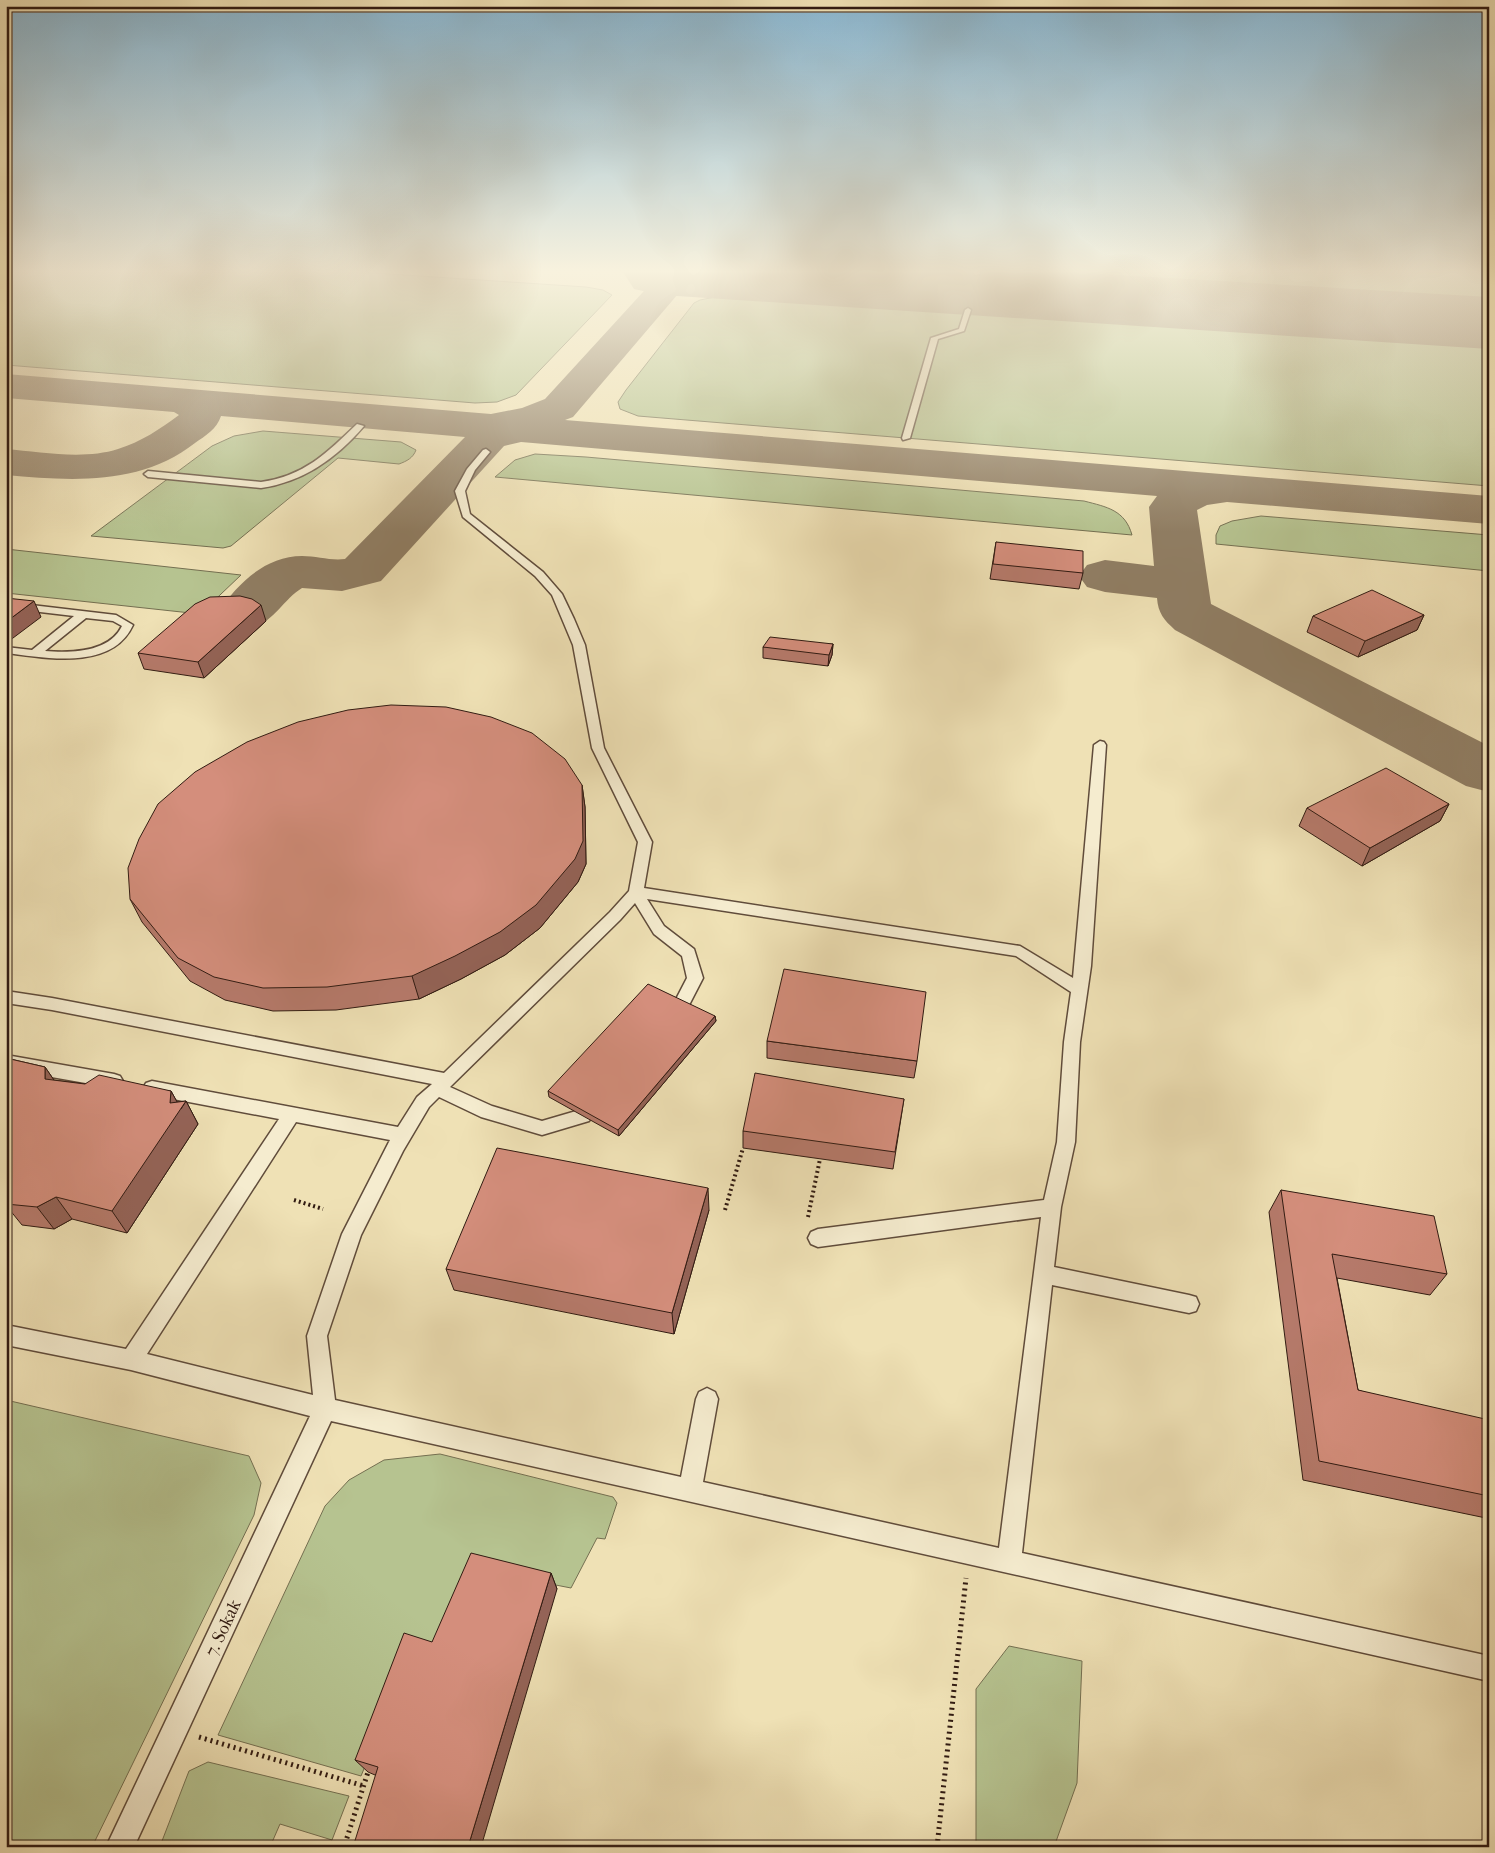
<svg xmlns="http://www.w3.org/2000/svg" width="1495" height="1853" font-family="'IM FELL French Canon',serif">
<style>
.green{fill:#b6c390;stroke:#746f51}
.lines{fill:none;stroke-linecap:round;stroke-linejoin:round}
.taxiway{fill:#907e64;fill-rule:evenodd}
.runway{fill:#907e64;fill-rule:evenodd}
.service-casing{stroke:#604c3b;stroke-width:3}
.path-far1{stroke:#311b12;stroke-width:4;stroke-dasharray:2 3;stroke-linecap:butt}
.path{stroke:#311b12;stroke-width:5;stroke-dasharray:2 4;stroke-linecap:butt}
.service{fill:#f5eccf;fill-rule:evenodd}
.wall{fill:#b67a6b;stroke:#311b12}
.shaded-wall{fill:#946357;stroke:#311b12}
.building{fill:#d48e7c;stroke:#311b12}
.labels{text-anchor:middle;stroke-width:4;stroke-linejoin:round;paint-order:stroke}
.near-street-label{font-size:18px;fill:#311b12;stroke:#f5eccf}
</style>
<rect width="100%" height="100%" fill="#efe1b5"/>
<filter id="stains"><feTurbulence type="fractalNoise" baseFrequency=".004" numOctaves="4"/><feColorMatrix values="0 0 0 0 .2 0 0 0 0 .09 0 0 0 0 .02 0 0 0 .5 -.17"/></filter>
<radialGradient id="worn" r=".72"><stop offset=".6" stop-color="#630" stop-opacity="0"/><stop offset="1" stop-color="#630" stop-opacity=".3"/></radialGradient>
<path class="green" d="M6 272H359L586 287 603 290 612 295 516 395 497 402 475 403 6 365Z
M958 272H1489V304L977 274Z
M720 296 889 305 1489 344V486L650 417 638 416 620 409 618 402 626 390 694 303 700 300Z
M263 431 401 442 416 450C413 458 407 461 399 464L338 458 231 546 223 548 91 536 212 446 234 436Z
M535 454 586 457 1084 501C1107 507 1125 510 1132 535L495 477 515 460Z
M1261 516 1489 535V571L1216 544V535L1220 526 1232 521Z
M6 549 241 575 200 614 6 593Z
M6 1400 249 1456 261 1483 254 1515 92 1847H6Z
M440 1454 613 1497 617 1503 605 1539 597 1538 571 1588 479 1570 442 1657 414 1648 361 1776 218 1735 325 1506 349 1480 384 1460Z
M1009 1646 1082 1661 1077 1783 1054 1847H976V1689Z
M208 1762 349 1796 332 1840 280 1824 270 1847H163L162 1841 189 1771Z"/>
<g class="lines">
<path class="taxiway" d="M679 272H729L732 276 727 283 678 294 573 417 565 420 1489 496V524L1227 502 1207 505 1197 510 1211 604 1489 746V792L1466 786 1175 630C1164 620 1158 613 1157 598L1105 592 1087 587 1079 576 1087 565 1105 560 1154 566 1149 507 1157 496 521 442 504 446 381 581 342 591 302 588C282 600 271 628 246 627 240 627 232 624 227 623L219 611C238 583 266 556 302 556 317 556 331 561 345 559L465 437 221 416C217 429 205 436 195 443 140 486 71 481 6 475V449C41 452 84 460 118 449 141 442 160 429 179 415L174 412 6 398V374L491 414 522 408 545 399 654 280Z"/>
<path class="runway" d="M623 272H1068L1489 297V349L662 295 634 289Z"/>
<defs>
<path id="service" d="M974 272H980V274L975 275Z
M968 308 971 310 964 331 938 339 910 438 903 440 902 438 931 338 959 329 965 310Z
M357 424 364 426C337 458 303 482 261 488L148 477 144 474 148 471 261 482C304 476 327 453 357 424Z
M486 449 490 452 475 470 465 491 470 514 543 572 562 594 574 619 585 645 604 748 652 842 644 888 1020 946 1073 978 1094 745 1100 741 1104 742 1106 745 1091 966 1080 1042 1075 1142 1061 1207 1054 1267 1189 1295 1196 1297 1199 1304 1196 1311 1189 1313 1052 1285 1022 1553 1489 1656V1681L331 1421 134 1847H106L310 1416 131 1370 6 1345V1325L126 1349 279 1119 152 1095 146 1093 143 1088 146 1083 152 1081 398 1127 417 1097 432 1084 52 1010 6 1003V991L52 998 444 1073 610 912 629 891 638 842 592 748 573 645 552 595 535 576 463 517 455 491 467 469 483 450ZM647 899 1016 956 1071 992 1064 1042 1057 1142 1044 1200 818 1229 811 1232 808 1238 811 1244 818 1247 1041 1217 999 1548 703 1482 718 1399 715 1392 707 1388 699 1392 696 1399 681 1477 335 1400 327 1336 361 1235 403 1151 429 1107 439 1097 481 1117 542 1135 589 1121 592 1116 589 1111 583 1109 542 1121 492 1106 450 1087 620 920 635 903 654 934 682 956 687 978 673 1005 675 1009 681 1011 687 1009 703 978 694 949 664 926ZM296 1122 390 1140 342 1234 307 1336 313 1395 147 1354Z
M6 602 116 615 133 625C112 671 46 658 6 653V647L32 650 74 616 6 608ZM86 618 113 621 122 626C109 653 70 653 45 651Z
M6 1055 114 1074 120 1076 123 1081 120 1086 114 1088 6 1069Z"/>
</defs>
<use href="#service" class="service-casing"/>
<path class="path-far1" d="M294 1200 323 1209
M725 1210 743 1148
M808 1217 820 1159"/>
<path class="path" d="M199 1737 364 1786
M345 1844 368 1772
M937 1847 966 1578"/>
<use href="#service" class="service"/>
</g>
<path class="wall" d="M996 542 1083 573 1079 589 990 579Z
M1424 615 1417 630 1358 657 1307 632 1313 616Z
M266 621 204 678 144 669 138 653Z
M833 644 832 655 828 666 763 658V647Z
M582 785 585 807 586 864 578 882 540 928 505 955 461 979 419 999 336 1010 273 1011 225 1000 190 981 142 922 130 899Z
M1449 804 1440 821 1362 866 1299 826 1307 808Z
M715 1016 716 1021 619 1136 549 1097 548 1091Z
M767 1041 917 1061 914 1078 767 1058Z
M6 1058 45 1067 54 1080 85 1084 171 1091 177 1102 186 1101 198 1124 127 1233 72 1219 54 1229 22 1225 9 1209H6Z
M904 1099 893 1169 743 1148V1131Z
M1281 1190 1447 1274 1430 1295 1337 1278 1358 1390 1489 1432V1516L1486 1518 1303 1480 1269 1212Z
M709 1210 674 1334 454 1290 446 1269Z
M551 1573 557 1589 375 1775 368 1772 355 1760 432 1642Z"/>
<path class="shaded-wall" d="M34 601 41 617 9 641 6 636V622Z
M261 605 266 621 204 678 198 662Z
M1424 615 1417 630 1358 657 1365 641Z
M833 644 832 655 828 666 829 655Z
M582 785 585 807 586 864 578 882 540 928 505 955 461 979 419 999 412 976Z
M1449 804 1440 821 1362 866 1370 848Z
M715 1016 716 1021 619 1136 618 1130Z
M45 1067 60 1089 45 1079Z
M171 1091 181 1109 186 1101 198 1124 127 1233 112 1211 170 1103Z
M708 1188 709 1210 674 1334 672 1313Z
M56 1197 72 1219 54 1229 37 1207Z
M551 1573 557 1589 481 1847H468Z"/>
<path class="building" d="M996 542 1083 551V573L993 564Z
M1372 590 1424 615 1365 641 1313 616Z
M240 596 252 599 261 605 198 662 138 653 195 604 210 597Z
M6 598 34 601 6 622Z
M770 637 833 644 829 655 763 647Z
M391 705 446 707 491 717 532 733 565 759 582 785 583 841 575 859 536 905 500 932 455 956 412 976 327 987 263 988 214 977 178 958 130 899 128 868 139 839 158 804 195 772 247 742 298 722 348 710Z
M1386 768 1449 804 1370 848 1307 808Z
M784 969 926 992 917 1061 767 1041Z
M648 984 715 1016 618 1130 548 1091Z
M6 1058 45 1067V1079L85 1084 99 1075 171 1091 170 1103 186 1101 112 1211 56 1197 37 1207 6 1204Z
M755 1073 904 1099 895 1152 743 1131Z
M497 1148 708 1188 672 1313 446 1269Z
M1281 1190 1434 1216 1447 1274 1332 1254 1358 1390 1485 1419 1489 1432V1496L1319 1461Z
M471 1553 551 1573 468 1847H353L378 1767 355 1760 404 1633 432 1642Z"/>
<linearGradient id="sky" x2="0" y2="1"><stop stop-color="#89b7d2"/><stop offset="0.51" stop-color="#f8f2de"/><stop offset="1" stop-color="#f8f2de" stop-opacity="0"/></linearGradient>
<rect width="1495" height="532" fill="url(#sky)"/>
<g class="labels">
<g class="near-street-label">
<text transform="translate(223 1628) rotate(-65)" y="6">7. Sokak</text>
</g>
</g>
<rect width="1495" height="1853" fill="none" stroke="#efe1b5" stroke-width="25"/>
<rect x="8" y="8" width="1480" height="1838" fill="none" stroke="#311b12" stroke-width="2.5"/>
<rect x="12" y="12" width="1470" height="1828" fill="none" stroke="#311b12"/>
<rect width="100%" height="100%" filter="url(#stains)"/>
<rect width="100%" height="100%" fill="url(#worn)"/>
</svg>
